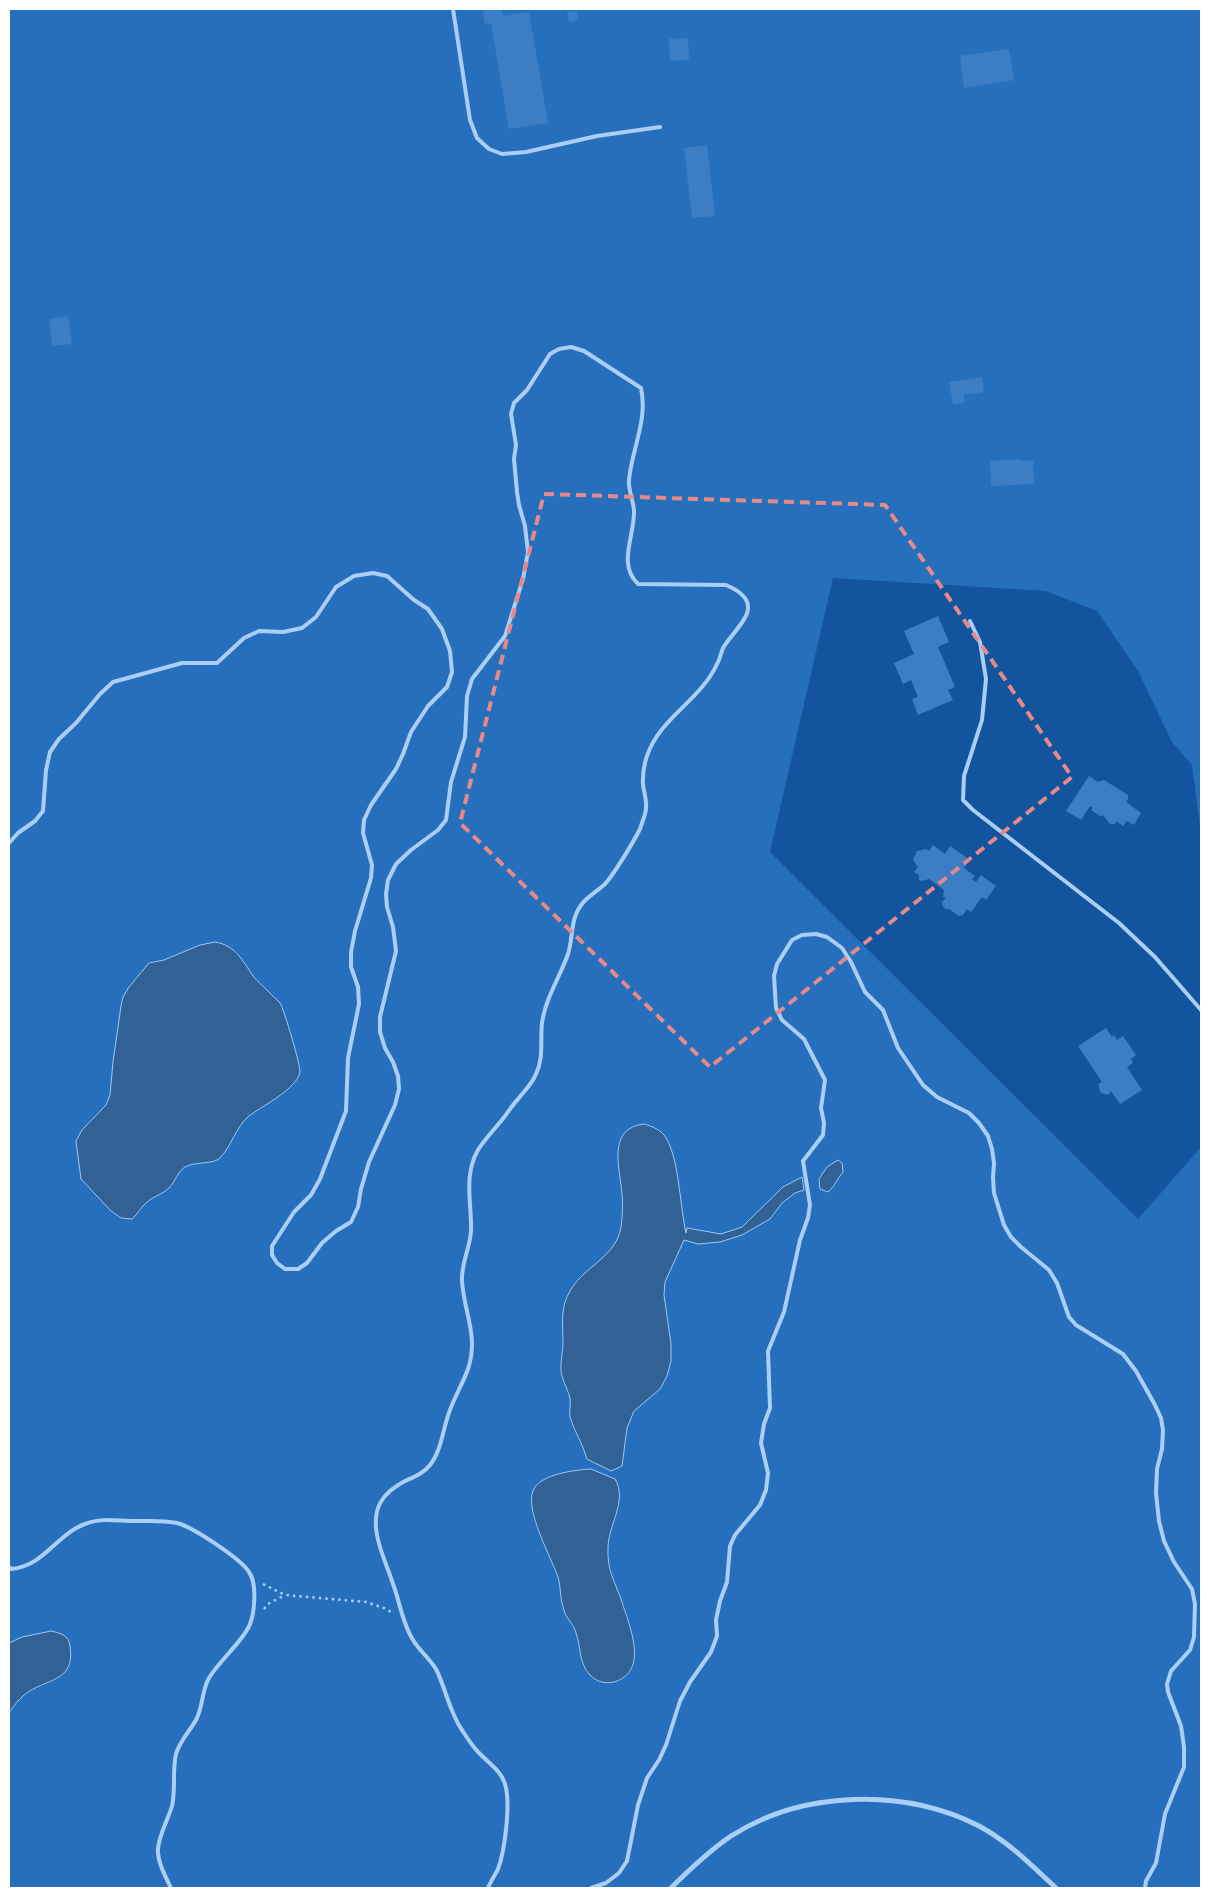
<svg xmlns="http://www.w3.org/2000/svg" width="1210" height="1897" font-family="'Asap Condensed',sans-serif">
<style>
.green{fill:#266fbc}
.water{fill:#326196;stroke:#9cc9f7}
.building{fill:#3c7ec5}
.lines{fill:none;stroke-linecap:round;stroke-linejoin:round}
.path{stroke:#aacef4;stroke-width:2.5;stroke-dasharray:2.5 4;stroke-linecap:butt}
.lane{stroke:#aacef4;stroke-width:4}
.street{stroke:#aacef4;stroke-width:5}
.marked{fill:none;stroke:#e88989;stroke-width:4;stroke-dasharray:10 6;stroke-linejoin:round}
</style>
<rect width="100%" height="100%" fill="#13549e"/>
<path class="green" d="M9 9H1201V834L1192 765 1172 742 1138 671 1097 611 1046 591 833 578 770 852 1138 1219 1201 1147V1888H9Z"/>
<path class="water" d="M215 942C235 945 243 961 253 976 258 982 264 987 269 992 272 996 277 999 280 1003 284 1009 301 1067 300 1072 297 1089 262 1106 249 1116 235 1128 232 1145 221 1157 215 1165 195 1161 185 1167 178 1171 175 1182 169 1188 163 1194 154 1196 147 1202 141 1207 138 1214 132 1219L121 1218 111 1211 81 1179 76 1141 82 1130 106 1105 110 1095 113 1062 121 1006 123 997 129 987 149 963 164 960 200 945Z
M644 1124C651 1126 659 1129 664 1135 679 1154 680 1208 686 1233L687 1228 721 1234 742 1227 783 1187 802 1177 804 1190 795 1193 782 1203 770 1219 742 1235 720 1242 698 1244 684 1240 665 1282 664 1295 671 1344V1361L667 1376 660 1389 634 1411 627 1428 622 1466 611 1471 587 1459C583 1444 574 1431 570 1417 569 1411 571 1404 570 1398 568 1390 564 1384 562 1376 559 1366 563 1353 563 1342 563 1332 562 1322 563 1312 568 1269 616 1263 621 1227 623 1213 623 1198 621 1185 618 1161 610 1128 644 1124Z
M838 1160 842 1163 843 1172C837 1179 835 1186 828 1192L820 1189 819 1179 827 1167Z
M591 1469 615 1479C628 1501 608 1525 608 1548 607 1570 614 1580 621 1599 628 1623 651 1671 614 1682 605 1684 597 1682 590 1675 579 1664 581 1647 576 1633 574 1624 566 1619 564 1610 560 1600 561 1588 558 1577 551 1557 525 1511 533 1491 539 1474 575 1470 591 1469Z
M51 1631C60 1633 69 1635 70 1646 76 1683 45 1678 24 1695 18 1700 13 1707 9 1713V1643L22 1637Z"/>
<path class="building" d="M482 9H502L503 16 529 12 548 123 509 129 491 23 485 24Z
M577 11 578 20 569 22 567 12Z
M688 38 689 60 670 61 669 39Z
M1009 49 1014 80 964 88 960 56Z
M707 145 715 216 692 218 684 148Z
M68 316 72 344 52 346 49 319Z
M982 377 984 392 964 395 965 403 953 404 949 382Z
M1021 459V461L1033 460 1034 484 991 486 990 461Z
M938 616 949 642 938 647 955 687 948 690 953 700 918 715 912 699 918 697 911 680 903 684 894 663 914 654 904 631Z
M1089 776 1098 782 1104 780 1128 795V799L1126 802 1141 813 1134 825 1127 821 1123 826 1116 821 1115 824H1110L1103 815 1102 817 1091 810 1093 808 1090 806 1081 820 1066 811Z
M933 845 945 854 950 846 970 860 964 868 975 876 972 879 976 882 981 875 996 886 986 900 982 897 971 912 967 909 963 915 959 916 949 909H946L943 907 942 902 946 898 943 897 944 890 929 879 922 881 919 880V875L914 872 918 867 913 860 917 851 926 849 929 851Z
M1106 1028 1112 1037 1114 1035 1117 1040 1123 1036 1136 1055 1131 1059 1133 1063 1127 1067 1142 1090 1120 1104 1111 1091 1108 1095 1101 1093 1099 1089V1084L1102 1082 1078 1046Z"/>
<g class="lines">
<path class="path" d="M263 1584 285 1595 366 1602 384 1608 391 1612
M264 1609 268 1604 285 1595"/>
<path class="lane" d="M453 9 470 120 477 138 489 149 502 154 526 152 597 136 660 127
M970 621 980 642 986 679 982 720 964 776 963 800 973 810 1119 923 1155 957 1201 1010
M9 843 18 833 35 821 43 811 46 770 50 752 59 739 76 723 100 694 113 682 182 663H217L244 638 259 631 283 632 302 628 316 617 336 587 354 576 373 573 387 576 414 600 428 609 442 629 450 651 452 672 447 687 428 706 411 732 403 754 396 769 371 805 364 820 363 833 372 865 371 878 355 931 351 952V967L358 987 359 1004 348 1058 346 1111 320 1179 311 1195 294 1212 272 1246V1255L277 1263 285 1269H298L307 1263 322 1243 336 1231 351 1222 358 1207 361 1189 369 1162 395 1105 399 1089 398 1076 393 1062 385 1048 380 1032V1017L396 951 393 927 387 907 386 894 388 880 396 864 411 850 438 830 446 820 451 782 465 737 467 696 472 679 505 636 523 579 528 552 525 526 519 505 517 492 514 459 516 445 511 414 514 403 527 390 550 354 559 349 571 347 584 351 641 388C648 420 632 449 629 480 628 489 633 500 634 510 635 536 617 564 638 584L726 585C770 604 737 625 723 648 722 650 719 661 718 662 714 671 708 680 702 687 688 704 669 718 657 736 647 751 642 768 643 785 644 793 647 800 646 808 646 814 642 822 640 829 634 841 613 876 604 885 591 896 581 900 575 917 571 929 572 942 568 954 560 977 545 999 542 1023 540 1040 544 1058 536 1074 532 1084 525 1090 519 1098 512 1105 507 1114 501 1121 493 1131 484 1140 478 1150 463 1176 472 1204 471 1231 470 1248 461 1264 462 1281 464 1313 479 1336 468 1369 463 1383 455 1396 450 1410 443 1427 442 1450 430 1465 424 1473 414 1477 405 1481 382 1493 372 1508 377 1535 380 1552 388 1568 393 1584 400 1602 402 1623 413 1640 419 1650 429 1658 436 1669 446 1689 449 1711 462 1730 467 1738 473 1747 480 1754 491 1765 503 1772 506 1788 510 1806 505 1851 498 1869 495 1875 491 1881 488 1888
M9 1567 11 1569C52 1565 59 1521 106 1520 116 1520 126 1521 136 1521 150 1521 163 1520 177 1523 193 1527 241 1559 249 1572 257 1583 255 1611 250 1624 245 1639 219 1661 209 1678 202 1690 203 1705 197 1718 191 1730 180 1740 176 1754 172 1771 176 1788 172 1806 168 1820 159 1834 158 1849 157 1862 166 1877 171 1888
M591 1888 606 1883 619 1873 627 1861 638 1805 647 1778 659 1760 666 1745 680 1701 690 1682 711 1652 717 1636 716 1620 720 1601 727 1582 730 1546 735 1535 760 1505 766 1490 768 1473 761 1443 764 1424 770 1408 768 1351 784 1312 800 1240 808 1218 810 1205 803 1161 823 1135 824 1123 821 1108 825 1080 804 1039 782 1020 776 1008 774 976 777 964 792 940 802 935 816 934 827 937 842 948 851 962 865 992 883 1010 898 1048 923 1085 937 1097 969 1113 979 1123 988 1136 992 1149 994 1163 993 1178 994 1193 1004 1225 1011 1237 1021 1247 1049 1270 1057 1283 1069 1317 1076 1325 1123 1354 1136 1371 1155 1405 1161 1418 1163 1430 1162 1449 1157 1469 1156 1493 1159 1521 1164 1541 1174 1562 1192 1589 1195 1604 1194 1637 1190 1650 1171 1671 1167 1684 1168 1692 1181 1726 1184 1747V1767L1165 1814 1156 1863 1146 1881 1145 1888"/>
<path class="street" d="M671 1888C690 1869 709 1851 731 1836 803 1790 904 1788 979 1826 1009 1842 1032 1866 1056 1888"/>
</g>
<path class="marked" d="M544 494 885 505 1072 777 710 1067 460 823Z"/>
<rect width="1210" height="1897" fill="none" stroke="#ffffff" stroke-width="20"/>
</svg>
